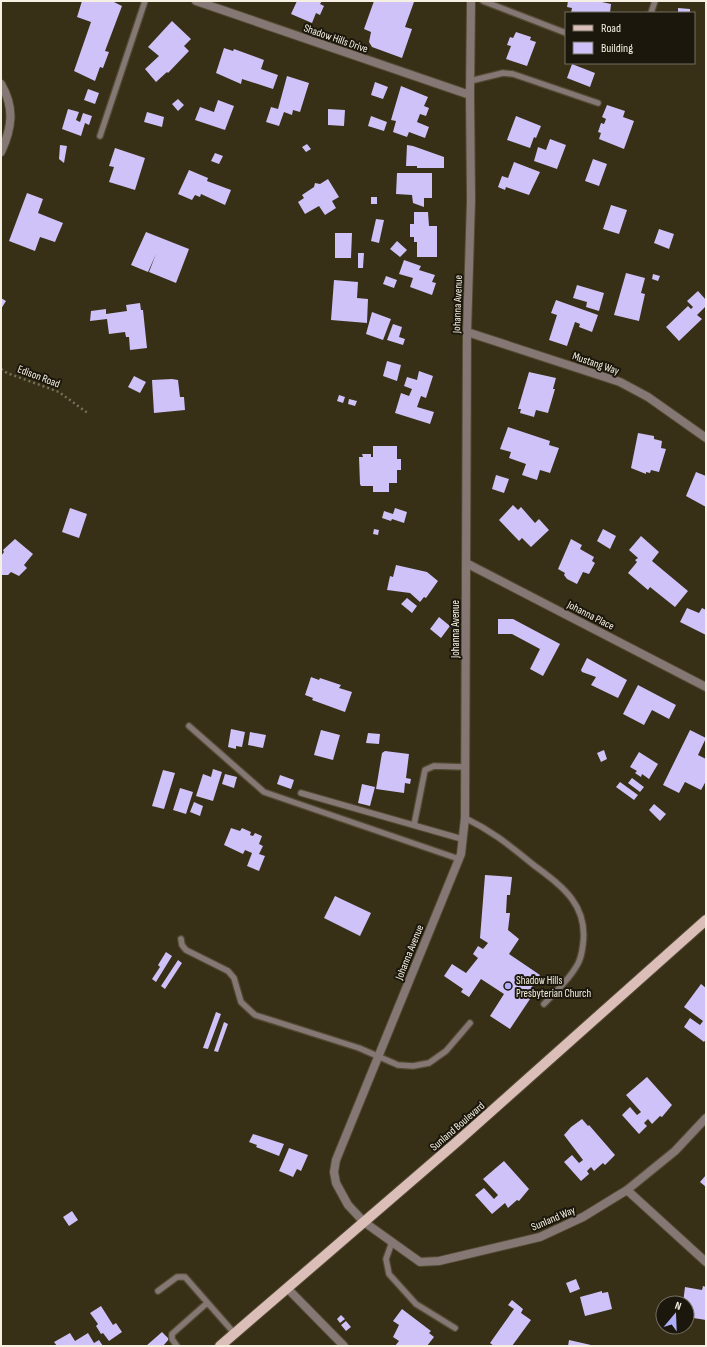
<svg xmlns="http://www.w3.org/2000/svg" width="707" height="1347" font-family="'Sofia Sans Condensed',sans-serif">
<style>
.building{fill:#cec2f8}
.lines{fill:none;stroke-linecap:round;stroke-linejoin:round}
.service-casing{stroke:#524a32;stroke-width:8}
.minor-casing{stroke:#524a32;stroke-width:10}
.primary-casing{stroke:#524a32;stroke-width:12}
.path{stroke:#77705a;stroke-width:2.5;stroke-dasharray:2 3;stroke-linecap:butt}
.service{stroke:#857774;stroke-width:5.5}
.minor{stroke:#857774;stroke-width:8}
.primary{stroke:#dbbeb7;stroke-width:10}
.poi-dot{fill:#aeaefa;stroke:#1b170c;stroke-width:1.5}
.labels{text-anchor:middle;stroke-width:4;stroke-linejoin:round;paint-order:stroke}
.street-label{font-size:11px;fill:#f5f0e1;stroke:#1b170c}
.poi-label{font-size:11px;fill:#f5f0e1;stroke:#1b170c;text-anchor:start}
</style>
<rect width="100%" height="100%" fill="#372f16"/>
<path class="building" d="M82 1H112L122 6 105 51 109 52 103 68 100 67 95 81 74 71 91 22 77 17Z
M297 1H322L320 4 324 6 320 15 316 13 312 23 291 14Z
M374 1 414 2 405 27 412 29 402 58 372 47 369 42 371 32 364 29Z
M568 1 602 2 611 4 610 13H571L572 8 567 7Z
M678 8 690 9V13H678Z
M172 21 191 39 184 46 189 51 168 73 167 72 156 82 145 69 159 56 148 47Z
M516 32 531 37 530 40 536 42 527 66 506 59 511 46 507 45 510 37 513 38Z
M224 48 233 51 234 49 264 60 261 69 278 75 273 89 242 79 241 84 216 73Z
M572 64 595 73 590 87 567 78Z
M287 76 309 83 300 112 293 110 292 115 284 112 279 126 266 122 271 107 278 109Z
M375 82 388 87 383 99 371 95Z
M401 86 428 97 424 106 429 108 426 116 420 114 417 122 429 127 425 138 409 132 407 137 393 132 396 121 391 120Z
M88 89 99 93 95 104 84 100Z
M178 99 184 105 178 111 172 104Z
M218 100 234 106 225 130 195 120 200 107 214 112Z
M607 105 625 111 623 117 634 121 624 149 599 139 601 133 598 132 601 123 604 124 606 119 602 117Z
M68 109 79 112 76 120 80 122 83 113 92 116 89 125 85 123 81 136 62 129Z
M328 109 345 110 344 126 328 125Z
M147 112 164 117 162 127 144 122Z
M371 116 387 122 384 131 368 126Z
M516 116 541 126 536 138 534 137 530 148 507 140Z
M550 139 566 145 557 169 534 161 538 147 546 150Z
M307 144 311 149 306 152 302 147Z
M60 145 67 146 64 163 59 159Z
M407 145 413 146 444 157V168H417V166H406Z
M115 148 145 158 135 190 109 182 114 167 109 166Z
M215 153 223 156 219 164 211 161Z
M593 159 607 164 599 186 585 181Z
M514 162 540 172 529 195 506 187 505 190 498 187 502 176 508 178Z
M189 170 208 178 207 181 231 190 225 205 201 194 200 197 195 195 192 200 178 194Z
M397 173H432V198H424V207L413 203 412 195 396 194Z
M328 179 339 197 332 201 336 208 325 215 319 206 305 214 298 202 304 198 302 195 314 187 315 183 320 184Z
M27 193 43 199 38 213 63 223 55 242 40 237 35 251 9 241Z
M371 197H377V204H371Z
M611 205 627 210 619 234 603 229Z
M414 212H428L429 226H437V257H417V242H414V237H410V224H414Z
M376 219 384 220 379 243 371 241Z
M659 229 674 234 669 249 654 243Z
M146 232 189 249 176 283 149 272 156 254 148 272 131 265Z
M335 233H352L351 258H335Z
M397 241 407 250 400 257 390 249Z
M358 253H364L363 268H358Z
M404 260 421 266 419 270 435 275 432 282 436 283 432 295 410 287 413 278 399 274Z
M626 273 645 278 641 293 645 294 639 321 614 315Z
M653 274 660 276 658 281 652 279Z
M386 276 397 280 394 288 383 284Z
M334 280 358 282 357 298 368 299 367 323 331 320Z
M577 285 604 293 599 311 586 307 587 302 573 298Z
M698 291 706 300V306L697 315 702 319 679 341 666 327 688 306 691 309 693 307 687 301Z
M1 298 6 301 1 309Z
M556 300 598 315 592 332 579 327 580 324 575 322 567 346 549 340 557 315 551 313Z
M140 303 141 310H143L147 348 130 350 129 337H126L125 332 109 334 107 319 90 321 91 311 106 309V314L127 311 126 305Z
M372 312 391 319 383 340 366 334Z
M393 324 402 327 399 337 405 339 403 345 387 340Z
M387 361 401 365 397 381 383 376Z
M419 371 433 376 426 398 421 396 417 407 434 412 430 424 395 413 401 393 409 396 412 389 404 386 407 377 417 380Z
M529 372 556 378 553 389H555L548 413 536 410 534 417 520 413 521 409H518Z
M134 376 146 382 140 393 128 387Z
M172 379 178 380 180 397H184L185 410 154 413 152 380Z
M339 395 345 397 343 403 337 401Z
M349 399 357 401 355 406 348 404Z
M508 427 550 441 549 445 559 448 550 473 540 470 537 480 522 475 526 464 509 458 511 452 500 449Z
M638 433 654 436V439L662 441 661 448 666 449 659 472 651 470 650 473 646 472V474L631 468Z
M373 446H397V459H401V470H397V483H389V492H373V486H361L360 484 359 457H363L362 454H371V457H373Z
M696 472 706 476V507L686 496Z
M496 475 509 479 504 493 492 489Z
M513 505 518 510 521 507 535 523 539 519 549 530 531 547 522 538 519 541 499 520Z
M70 508 87 514 79 538 62 532Z
M395 508 407 512 404 523 392 519 391 521 382 518 384 511 393 514Z
M374 529 379 530 378 535 373 534Z
M603 529 616 536 610 549 597 541Z
M641 536 659 552 652 561 688 591 675 607 650 587 648 590 628 573 637 562 635 560 638 558 629 550Z
M15 539 33 554 24 565 27 568 19 576 11 572 8 575H1V556L4 552 3 550Z
M571 539 582 545 580 549 594 557 592 561 595 563 589 574 583 572 577 584 567 579 564 575 565 573 558 569Z
M396 565 427 572 438 581 426 598 424 597 420 602 410 593 387 590 390 576 393 577Z
M407 598 417 606 412 613 401 604Z
M687 608 699 613 702 608 706 610V635L680 622Z
M439 617 450 626 441 638 430 629Z
M498 619H513L560 644 543 676 530 669 540 649 512 634H498Z
M587 658 627 680 618 698 591 685 596 677 582 672 581 670Z
M311 677 319 680 320 678 341 685 339 688 352 692 345 712 312 700 313 698 305 695Z
M638 685 676 705 669 719 652 710 644 725 623 714Z
M231 729 245 732 242 747 236 746V749L228 747Z
M321 730 340 735 333 760 314 755Z
M690 730 706 738 698 755 706 759V781L701 790 685 782 679 793 663 785Z
M250 732 266 735 263 748 248 745Z
M368 733 380 734 379 744 366 743Z
M604 750 607 759 601 762 597 753Z
M385 751 409 754 406 778 411 779 410 784 405 783 404 793 376 789 382 753Z
M639 752 658 764 649 779 642 774 641 777 635 773 637 771 630 767Z
M213 769 222 772 213 801 196 796 203 774 211 777Z
M163 770 175 773 164 809 152 806Z
M225 774 237 777 234 788 222 784Z
M280 775 294 780 291 789 277 784Z
M632 778 644 787 640 792 628 783Z
M620 782 638 795 634 800 616 787Z
M362 784 375 787 370 806 358 803Z
M180 788 193 792 186 814 173 810Z
M194 802 203 806 200 816 190 812Z
M654 804 666 814 660 821 649 810Z
M231 828 240 831 242 828 251 832 250 835 253 836 255 833 262 836 259 844 263 846 259 854 265 856 259 871 247 866 252 853 245 850 243 854 224 845Z
M485 875 512 877 510 895H507L506 913H510L508 930 519 939 509 954 540 975 526 996 530 999 510 1029 490 1016 504 994 481 979 469 997 461 992 463 989 444 976 452 964 466 973 478 958 473 954 478 946 483 949 488 943 480 938Z
M335 896 371 913 360 936 324 918Z
M166 952 172 956 156 982 152 979 160 967 158 965Z
M178 960 182 963 165 989 161 986Z
M701 984 706 988V1039L704 1042 684 1027 690 1018 700 1025 703 1021 684 1007Z
M216 1012 221 1014 208 1049 203 1048Z
M224 1022 228 1024 218 1052 214 1051Z
M647 1077 672 1105 662 1117 660 1116 652 1124 648 1119 644 1123 647 1126 639 1134 622 1115 630 1107 637 1115 641 1112 626 1095Z
M582 1119 588 1126 589 1125 615 1155 605 1165 603 1163 594 1171 591 1167 587 1171 589 1174 581 1181 564 1162 572 1155 579 1163 583 1160 564 1135 571 1127Z
M253 1134 284 1144 279 1156 256 1147 257 1145 249 1142Z
M289 1148 308 1155 301 1171 297 1169 293 1177 279 1171Z
M504 1161 529 1189 519 1201 517 1200 508 1208 505 1203 492 1214 475 1195 484 1188 494 1199 498 1195 483 1179Z
M706 1175V1187L700 1182Z
M72 1211 78 1220 69 1226 63 1217Z
M576 1279 580 1289 570 1293 566 1283Z
M703 1286 706 1287V1320L687 1317V1303H683L685 1287 702 1290Z
M602 1291V1293L608 1292 612 1309 585 1316 580 1297Z
M512 1300 523 1309 521 1313 531 1320 512 1346H494L490 1343 514 1309 508 1305Z
M101 1306 113 1325 116 1323 122 1332 109 1341 103 1333 101 1334 96 1326 98 1324 90 1313Z
M402 1309 431 1331 429 1333 434 1337 427 1346H395L399 1341 393 1337 399 1325 393 1321Z
M341 1315 345 1319 340 1323 337 1319Z
M346 1321 351 1327 346 1331 341 1325Z
M162 1332 169 1339 163 1346H146Z
M70 1333 75 1341 88 1333 94 1343 99 1340 103 1346H57L54 1342Z
M569 1340 591 1345V1346H568Z"/>
<g class="lines">
<defs>
<path id="service" d="M483 1 566 33
M651 13 655 1
M470 81 503 73 513 74 598 103
M100 136 145 1
M189 726 264 792 459 859
M301 793 462 839
M465 818C494 832 510 846 535 866 563 887 588 905 583 944 582 952 581 960 576 967 568 981 555 992 544 1004
M414 825 425 770 434 766 465 767
M181 939 182 945 186 950 228 971 234 978 241 1002 255 1015 359 1048 398 1065 413 1066 429 1063 446 1051 470 1023
M392 1242 386 1259 389 1274 416 1304 455 1328
M158 1291 177 1277H185L235 1334
M177 1346 172 1339V1334L207 1303"/>
<path id="minor" d="M196 1 470 95
M471 1 470 95 471 200 467 332 465 818 461 854 336 1160 334 1172 336 1183 348 1205 364 1222 420 1262 439 1261 540 1237 583 1217 627 1190 675 1151 706 1118
M1 84C15 108 12 128 1 152
M467 332 620 382 648 397 706 438
M466 563 706 687
M627 1190 706 1262
M288 1289 344 1346"/>
<path id="primary" d="M220 1346 459 1140 706 920"/>
</defs>
<use href="#service" class="service-casing"/>
<use href="#minor" class="minor-casing"/>
<use href="#primary" class="primary-casing"/>
<path class="path" d="M1 369 7 373 59 392 89 414"/>
<use href="#service" class="service"/>
<use href="#minor" class="minor"/>
<use href="#primary" class="primary"/>
</g>
<circle class="poi-dot" cx="508" cy="986" r="4"/>
<g class="labels">
<g class="street-label">
<text transform="translate(336 38) rotate(19)" y="4">Shadow Hills Drive</text>
<text transform="translate(457 304) rotate(-88)" y="4">Johanna Avenue</text>
<text transform="translate(596 363) rotate(19)" y="4">Mustang Way</text>
<text transform="translate(39 376) rotate(21)" y="4">Edison Road</text>
<text transform="translate(591 615) rotate(27)" y="4">Johanna Place</text>
<text transform="translate(455 629) rotate(-90)" y="4">Johanna Avenue</text>
<text transform="translate(409 952) rotate(-68)" y="4">Johanna Avenue</text>
<text transform="translate(457 1126) rotate(-41)" y="4">Sunland Boulevard</text>
<text transform="translate(553 1218) rotate(-23)" y="4">Sunland Way</text>
</g>
<g class="poi-label">
<text x="516" y="984">Shadow Hills<tspan x="516" dy="13">Presbyterian Church</tspan></text>
</g>
</g>
<rect width="707" height="1347" fill="none" stroke="#f5f0e1" stroke-width="4"/>
<rect x="565" y="12" width="130" height="52" fill="#1b170c" stroke="#726e61"/>
<rect x="573" y="25" width="20" height="6" fill="#dbbeb7" stroke="#726e61"/>
<text x="601" y="32" font-size="12" fill="#f5f0e1">Road</text>
<rect x="573" y="42" width="20" height="12" fill="#cec2f8" stroke="#726e61"/>
<text x="601" y="52" font-size="12" fill="#f5f0e1">Building</text>
<g transform="translate(675 1315) rotate(19)"><circle r="19" fill="#1b170c" stroke="#726e61"/>
<path d="M0-3L7 15L0 10L-7 15Z" fill="#aeaefa"/>
<text y="-6" font-size="11" font-weight="bold" text-anchor="middle" fill="#f5f0e1">N</text>
</g>
</svg>
